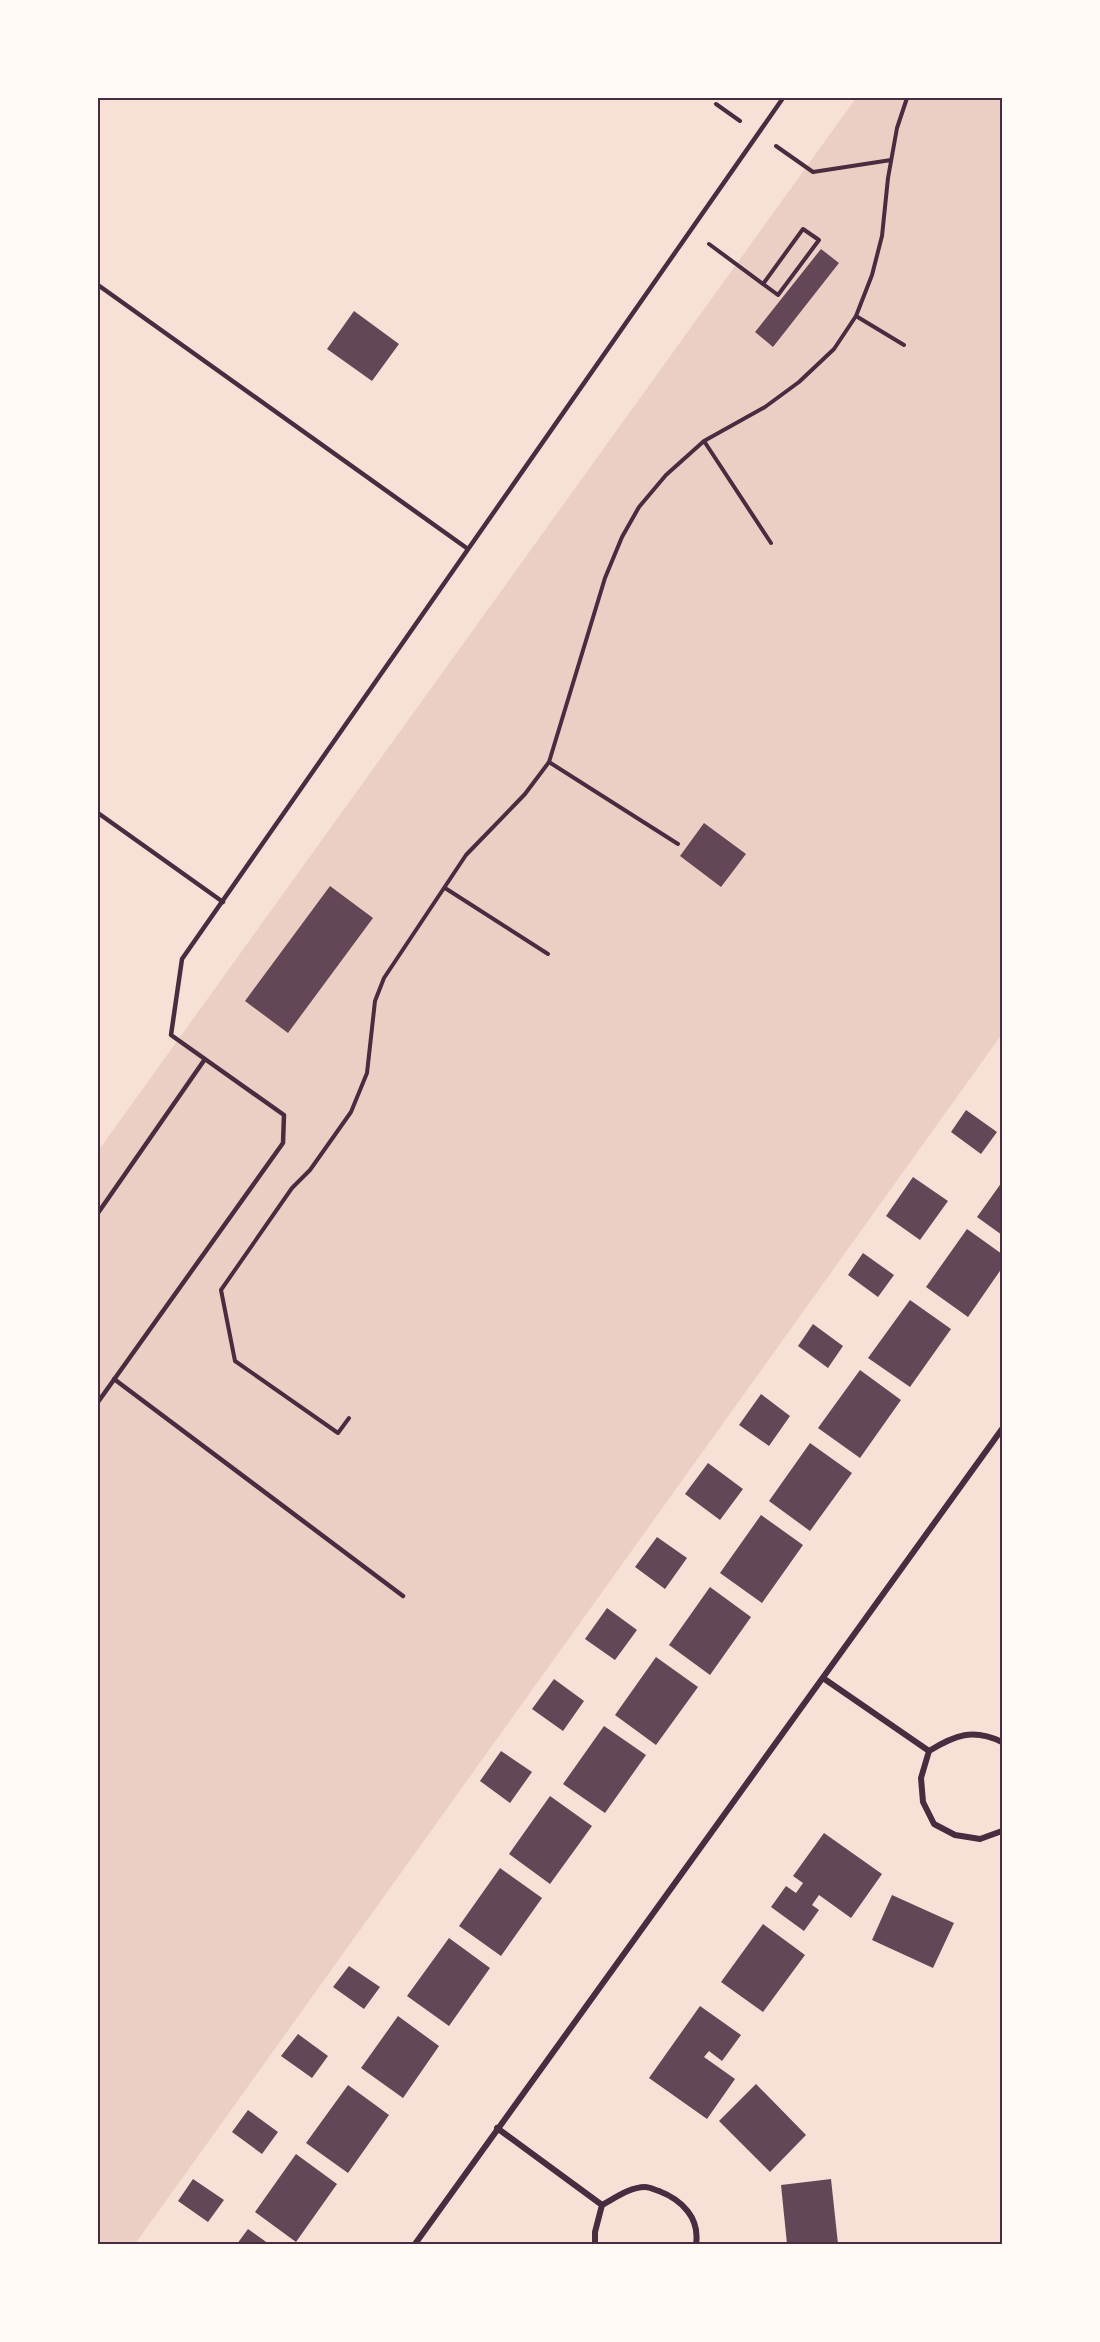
<svg xmlns="http://www.w3.org/2000/svg" width="1100" height="2342" font-family="'Exo 2',sans-serif">
<style>
.green{fill:#ebcfc5}
.building{fill:#644757}
.lines{fill:none;stroke-linecap:round;stroke-linejoin:round}
.path{stroke:#4a2c40;stroke-width:4}
.service{stroke:#4a2c40;stroke-width:4.5}
.minor{stroke:#4a2c40;stroke-width:6}
.neatline{fill:none;stroke:#4a2c40;stroke-width:2}
</style>
<rect width="100%" height="100%" fill="#f7e1d7"/>
<path class="green" d="M856 98H1002V1034L135 2244H98V1151Z"/>
<path class="building" d="M821 249 839 263 773 347 755 332Z
M354 311 399 344 372 381 327 349Z
M704 823 746 854 721 887 680 856Z
M330 886 373 918 288 1033 245 1001Z
M966 1110 997 1132 981 1154 951 1132Z
M913 1177 948 1201 920 1240 886 1216Z
M1002 1182V1235L977 1217Z
M967 1229 1002 1254V1268L968 1317 926 1287Z
M863 1253 894 1275 878 1297 848 1275Z
M910 1300 951 1329 910 1387 868 1358Z
M813 1324 843 1346 828 1368 798 1346Z
M860 1370 901 1400 860 1458 818 1428Z
M761 1394 790 1416 769 1446 739 1425Z
M810 1443 852 1473 810 1531 769 1501Z
M708 1463 743 1489 720 1520 685 1494Z
M761 1515 803 1545 762 1603 720 1573Z
M657 1537 687 1558 665 1589 635 1567Z
M710 1587 751 1617 710 1675 669 1645Z
M607 1608 637 1630 615 1660 585 1639Z
M656 1657 698 1687 656 1745 615 1715Z
M554 1679 584 1701 563 1731 532 1709Z
M604 1726 646 1755 605 1813 563 1784Z
M501 1751 532 1772 510 1803 480 1781Z
M550 1796 592 1826 550 1884 509 1854Z
M824 1833 882 1874 851 1918 819 1895 812 1905 819 1910 804 1931 771 1907 786 1886 796 1893 803 1883 793 1876Z
M500 1868 542 1898 501 1956 459 1926Z
M892 1895 954 1923 933 1968 872 1940Z
M763 1924 805 1955 763 2012 721 1982Z
M449 1938 490 1968 449 2026 407 1996Z
M349 1966 380 1987 364 2009 333 1987Z
M700 2006 741 2035 722 2061 709 2051 704 2057 735 2079 707 2119 649 2078Z
M398 2016 439 2046 403 2098 361 2068Z
M298 2034 328 2056 312 2078 281 2056Z
M756 2084 806 2135 770 2172 719 2121Z
M348 2085 389 2115 348 2173 306 2143Z
M248 2110 278 2132 262 2154 232 2132Z
M296 2154 337 2184 296 2242 255 2212Z
M193 2179 224 2200 208 2222 178 2201Z
M831 2179 838 2244H787L781 2185Z
M248 2229 269 2244H237Z"/>
<g class="lines">
<path class="path" d="M716 104 740 121
M776 146 813 172 891 160
M709 244 778 295 819 240 803 229 763 284
M856 316 904 345
M704 441 771 543
M549 762 678 844
M445 888 548 954
M349 1418 338 1433 235 1361 221 1290 292 1188 310 1170 351 1112 367 1073 375 1001 384 978 466 855 525 794 549 762 605 578 622 537 639 507 666 475 704 441 765 407 799 382 834 349 856 316 872 275 882 236 888 178 897 128 907 98"/>
<path class="service" d="M98 285 468 549
M98 813 223 902
M98 1213 205 1059
M114 1379 403 1596
M98 1402 283 1143 284 1115 171 1035 182 959 783 98"/>
<path class="minor" d="M823 1678 929 1751
M1002 1742C973 1728 955 1735 929 1751L921 1778 923 1802 934 1824 955 1835 980 1839 1002 1831
M497 2128 602 2205
M415 2244 1002 1429
M595 2244V2232L602 2205C615 2198 630 2187 645 2187 650 2187 655 2190 659 2191 682 2200 700 2218 696 2244"/>
</g>
<rect width="1100" height="2342" fill="none" stroke="#fffaf5" stroke-width="198"/>
<rect x="99" y="99" width="902" height="2144" class="neatline"/>
</svg>
